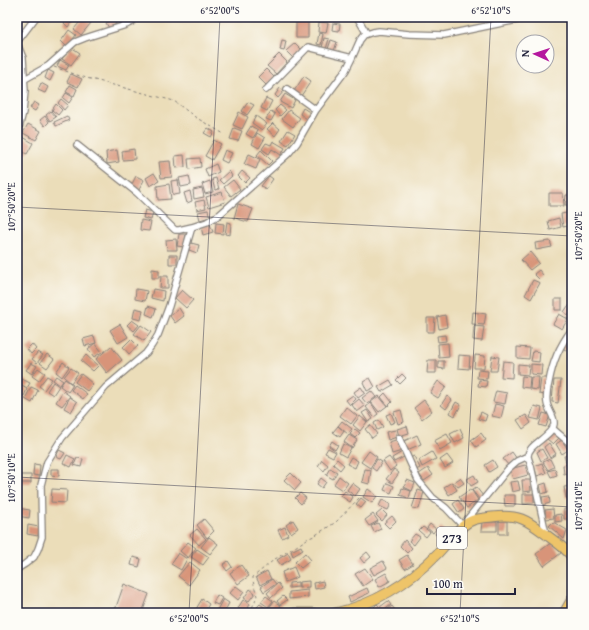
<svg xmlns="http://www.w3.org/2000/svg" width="589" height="630" font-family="'Gentium Book Plus',serif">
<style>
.building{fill:#d89479}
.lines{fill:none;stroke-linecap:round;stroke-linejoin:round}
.street-casing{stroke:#86807a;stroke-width:8}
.primary-casing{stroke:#86807a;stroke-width:11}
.path{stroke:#86807a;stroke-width:1;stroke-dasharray:3 3;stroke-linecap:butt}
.street{stroke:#fff;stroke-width:5.5}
.primary{stroke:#eec469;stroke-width:9}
.ticks{fill:none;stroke:#22223b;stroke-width:1;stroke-opacity:0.45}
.labels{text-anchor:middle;stroke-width:3;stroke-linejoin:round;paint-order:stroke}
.shield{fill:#fdfcf7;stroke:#646373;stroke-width:1}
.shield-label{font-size:13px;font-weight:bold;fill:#22223b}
.neatline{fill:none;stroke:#22223b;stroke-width:1.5}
.ticks-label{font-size:10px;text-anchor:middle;fill:#22223b}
</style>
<rect width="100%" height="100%" fill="#fdfcf7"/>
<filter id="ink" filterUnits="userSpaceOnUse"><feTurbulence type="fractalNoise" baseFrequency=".025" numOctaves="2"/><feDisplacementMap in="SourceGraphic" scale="8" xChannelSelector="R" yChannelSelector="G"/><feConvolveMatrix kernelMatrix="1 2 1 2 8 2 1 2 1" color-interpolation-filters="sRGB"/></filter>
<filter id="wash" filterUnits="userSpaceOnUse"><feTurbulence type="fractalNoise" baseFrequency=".012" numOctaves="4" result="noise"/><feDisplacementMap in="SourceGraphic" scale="16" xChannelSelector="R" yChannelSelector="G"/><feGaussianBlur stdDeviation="0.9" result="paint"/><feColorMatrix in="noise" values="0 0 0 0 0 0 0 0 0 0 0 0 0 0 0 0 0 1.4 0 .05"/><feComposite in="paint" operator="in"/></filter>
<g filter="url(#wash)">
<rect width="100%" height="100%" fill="#ebddb9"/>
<g id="blocks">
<path class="building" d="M68 17H72L74 19 68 27 64 23Z
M84 17 91 23 81 35 74 29Z
M113 18 116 24 109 28 106 23Z
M296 20H308V38H296Z
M319 22 328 23 326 33 318 32Z
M333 23 340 24 339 31 332 30Z
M69 30 76 35 67 47 61 41Z
M319 33 323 34 321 45 317 44Z
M324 38 329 39 326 49 322 48Z
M282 40 286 41 284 51 280 50Z
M331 40 337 42 334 51 328 49Z
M295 43 302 50 294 59 286 51Z
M71 47 80 53 71 65 62 59Z
M279 54 287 62 276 74 267 66Z
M60 60 69 65 66 70 57 66Z
M266 69 274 77 266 85 258 77Z
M48 70 54 73 50 81 45 78Z
M71 74 82 79 78 87 67 82Z
M304 76 311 81 301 96 294 91Z
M41 83 48 87 45 93 38 90Z
M70 85 77 89 74 96 66 92Z
M280 88 284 91 278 98 275 95Z
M66 93 73 97 69 103 63 98Z
M285 94 295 100 291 108 280 102Z
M266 98 272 101 267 111 261 108Z
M61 99 68 105 64 110 58 103Z
M34 102 39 105 35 111 30 108Z
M248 102 254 105 247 115 242 111Z
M56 104 62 110 58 115 52 110Z
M280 105 286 110 280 116 275 110Z
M303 108 311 113 307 119 300 114Z
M289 110 300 118 293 127 282 119Z
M51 111 56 117 50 121 46 115Z
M271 111 275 114 271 121 266 119Z
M239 112 248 117 242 129 233 125Z
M45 116 49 122 45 126 40 120Z
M67 116 69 120 56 126 54 122Z
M256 116 267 124 262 130 252 123Z
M273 123 280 129 275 136 267 129Z
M28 124 41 131 36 140 23 133Z
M251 126 258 130 253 138 246 134Z
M208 128 214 132 211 137 204 133Z
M234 128 242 131 238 141 230 139Z
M288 130 295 134 288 145 281 141Z
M257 133 265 138 259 148 252 144Z
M23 137 33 143 27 154 17 149Z
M214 140 221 144 212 160 205 156Z
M273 141 285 148 281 155 272 149 269 154 262 149 266 143 271 145Z
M134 149 135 159 123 160 122 151Z
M117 150 119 162 107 164 106 152Z
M225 150 232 153 227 163 221 160Z
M261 150 272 161 268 165 257 155Z
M249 154 260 159 256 169 244 164Z
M184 155 185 167 176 168 175 156Z
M200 158 201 167 189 169 188 159Z
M170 161 172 177 161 178 159 162Z
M216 164 219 172 208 177 205 169Z
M229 171 232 176 223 184 219 180Z
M242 171 250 178 245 183 238 176Z
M154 173 159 181 150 186 146 178Z
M136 176 144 180 139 190 131 186Z
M189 176 191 185 181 187 179 178Z
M269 176 273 179 266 189 261 186Z
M216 178 219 189 215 190 212 179Z
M178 180 180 194 173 195 171 181Z
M233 180 240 189 231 196 224 187Z
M210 181 213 192 205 194 202 184Z
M169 184 171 199 158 200 157 186Z
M202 188 204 197 194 199 193 190Z
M190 191 192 201 187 203 184 193Z
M222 192 225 202 209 207 206 197Z
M549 193H563L564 206H549Z
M566 195H572V205H565Z
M204 200 206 208 197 210 195 202Z
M238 204 253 209 248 222 234 218Z
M145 210 153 212 151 220 143 218Z
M208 210 210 217 200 220 198 212Z
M572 212V225L563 227 561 214Z
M559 218 561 227 550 230 548 221Z
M141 220 151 222 149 231 140 230Z
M227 222 231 223 230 235 225 234Z
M216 223 224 224 223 234 215 233Z
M210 224 213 232 203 235 201 227Z
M179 234H186L184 247 177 246Z
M176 239 177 250H167L166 240Z
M550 241 552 247 536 250 535 243Z
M191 243 199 245 197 253 189 250Z
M530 252 539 263 530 270 521 260Z
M169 255H177V264H169Z
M152 269 159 270V278H152Z
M539 270 543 275 539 279 534 274Z
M161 276H168V288H160Z
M533 280 540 283 531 299 525 295Z
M136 289 147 291 145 301 135 299Z
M153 289 164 291 163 301 151 298Z
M182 290 193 300 186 308 175 298Z
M555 299H562V310H555Z
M148 306 156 309 153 317 146 314Z
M568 306 572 308V313L570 316 564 312Z
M135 308 143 310 141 320 133 318Z
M179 308 184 316 175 323 170 316Z
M473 312 486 314 484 325 472 324Z
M559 314 568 319 562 329 553 324Z
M445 315 447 327 439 329 437 317Z
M427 318H435L434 332H427Z
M132 320 139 325 134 331 127 325Z
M120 324 128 337 118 343 110 330Z
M141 325 151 332 144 341 134 334Z
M474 326 484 327 482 341 473 340Z
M445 335 446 341 438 342 437 336Z
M94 336 96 343 85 346 83 339Z
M569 337 572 340V344L568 351 562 348Z
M131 339 138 346 129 354 123 347Z
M95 343 102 352 94 357 88 349Z
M448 343 449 357 439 358 438 344Z
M32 344 36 349 31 354 27 349Z
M111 346 122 360 107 373 96 359Z
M517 347 530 348 529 359 517 358Z
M533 351 540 352 539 362 531 361Z
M38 352 43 355 37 363 32 359Z
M47 354 54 359 47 368 40 363Z
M86 355 98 366 93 371 81 361Z
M459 355 470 356 469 369 458 368Z
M475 355 485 356 484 368H474Z
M492 356 499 357 497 371H490Z
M428 360H436V373H427Z
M438 361H444V369L438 368Z
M503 361 513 362 512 378 501 377Z
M63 362 69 367 62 377 56 372Z
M31 363 37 366 32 374 26 370Z
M518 364 529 365 528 375 518 374Z
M531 364 542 365 541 375 531 374Z
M38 368 45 373 39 381 32 376Z
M71 368 78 373 71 383 64 377Z
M478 370 488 371 487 379 477 378Z
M81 374 93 384 87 391 75 382Z
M402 374 406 378 400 384 396 380Z
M47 376 52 379 44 390 39 386Z
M56 376 63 381 60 385 53 380Z
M522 376 530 377 529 388 521 387Z
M531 377H539L538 390 530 389Z
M370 378 375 387 367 391 363 382Z
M541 378H547L545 395 539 394Z
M22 379 30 383 27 388 19 383Z
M65 379 73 385 68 392 60 386Z
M390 380 393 385 381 392 378 387Z
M479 380 487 381 486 387 478 386Z
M554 380H561L558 403 552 402Z
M438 381 446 387 438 398 430 393Z
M53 382 59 386 53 395 47 391Z
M20 385 27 389 24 396 17 392Z
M75 385 87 394 83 399 71 390Z
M31 387 38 390 32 403 25 399Z
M361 387 365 393 358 398 354 392Z
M63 391 70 396 62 406 56 402Z
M371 391 376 397 367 404 362 398Z
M496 391 507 393 505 404 493 402Z
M385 393 392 402 388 406 381 397Z
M353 395 356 399 350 405 346 400Z
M379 396 387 406 379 412 371 402Z
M447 396 452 400 446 409 441 405Z
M70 397 77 402 71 412 64 408Z
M359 399 365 406 357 412 352 405Z
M424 400 432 411 422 419 414 408Z
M456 402 461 405 455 416 450 413Z
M371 403 378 414 374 417 366 407Z
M495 404 504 406 501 418 492 416Z
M534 406 542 408 539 420 530 418Z
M346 407 357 416 351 424 340 416Z
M367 410 373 419 368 422 362 413Z
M401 410 404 422 398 424 394 412Z
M481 412 487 415 485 421 478 419Z
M391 413 395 422 390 424 386 415Z
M543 413 550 415 546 427 539 425Z
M526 415 531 423 523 429 517 420Z
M360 416 367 422 360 431 353 425Z
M379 420 383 427 377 430 374 423Z
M342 421 352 429 348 434 338 426Z
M370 425 377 434 372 438 365 429Z
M338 426 344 431 340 437 333 432Z
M407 426 409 433 399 436 397 429Z
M355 429 360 433 355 438 350 434Z
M460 429 464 438 455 443 450 434Z
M395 430 397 437 388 440 386 432Z
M554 432 559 438 553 444 547 439Z
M481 433 486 440 476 447 471 440Z
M447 434 452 443 440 450 434 441Z
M349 435 357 440 352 448 344 442Z
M417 435 421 444 407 450 404 441Z
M399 439 402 451 392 454 389 442Z
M562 440 568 450 562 454 556 444Z
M332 441 338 445 335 450 329 446Z
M549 443 556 454 550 458 544 447Z
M343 444 351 448 346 457 339 453Z
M328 448 336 452 333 457 325 453Z
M542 449 547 458 541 461 537 452Z
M59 450 65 453 61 459 56 457Z
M369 451 377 457 370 468 361 462Z
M402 452 404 457 394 462 392 458Z
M432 452 436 459 422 467 419 460Z
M512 452 517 459 509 466 503 459Z
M67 455 75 459 71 467 63 463Z
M447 455 453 463 445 468 440 460Z
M570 455 572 462 566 463 564 456Z
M414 456 420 468 416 470 410 458Z
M351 457 358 461 355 468 347 464Z
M389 457 396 466 390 471 383 461Z
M77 458 83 459 81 467 74 465Z
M337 459 344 465 340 470 333 464Z
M377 459 382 462 376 471 372 468Z
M550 459 554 467 548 470 543 462Z
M322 460 328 465 324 471 318 466Z
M493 460 497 467 489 472 485 465Z
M542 463 546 473 537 476 534 466Z
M34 464 40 465 39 476 33 475Z
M569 464 571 473 564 474 563 465Z
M525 465 528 475 513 479 510 469Z
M330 468 337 472 333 479 326 475Z
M428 468 433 475 424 481 419 474Z
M51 469H59V476L51 475Z
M365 469 371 470 369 484 362 482Z
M394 469 399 473 392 483 386 479Z
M555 469 557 475 551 477 548 471Z
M291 473 301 483 295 490 284 480Z
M21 475H31V483H21Z
M474 475 478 482 471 486 467 479Z
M339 476 348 483 343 490 334 484Z
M321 478 326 482 322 488 317 484Z
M460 478 464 483 458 487 454 482Z
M407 480 415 483 412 491 404 487Z
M522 480H530L531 491 523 492Z
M518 481 520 490 512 492 510 482Z
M452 482 457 490 449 495 444 487Z
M352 483 360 489 355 496 347 490Z
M387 483 394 486 391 493 384 490Z
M546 483 548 492 542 494 540 485Z
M572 486V497L566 498 564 487Z
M476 487 483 496 479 499 472 490Z
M402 488 411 491 409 498 400 495Z
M52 489 67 490 66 503 51 502Z
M368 489 377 496 372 503 363 497Z
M471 489 478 500 467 508 459 497Z
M418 490 424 492 419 509 412 508Z
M345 491 353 497 350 502 341 496Z
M300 493 306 498 301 504 295 498Z
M523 494H534V503L523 504Z
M504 495H515V506H505Z
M549 496 550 503 543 505 542 497Z
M361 498 366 502 361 508 356 504Z
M382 500 391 504 388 510 379 506Z
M458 500 464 509 459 513 453 504Z
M17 508 30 510 29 518 17 516Z
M553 509 554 518 546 519 545 510Z
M564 509H572V519H564Z
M382 510 387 515 382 521 376 515Z
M373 514 378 521 369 526 365 520Z
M561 514 562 521 555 522V515Z
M392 516 396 521 389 528 384 523Z
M204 519 214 531 207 538 197 525Z
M293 520 298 528 291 533 286 525Z
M499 521H507V534H499Z
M482 522H497V531H481Z
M553 522 567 530 564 539 549 526Z
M378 523 381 529 374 532 371 526Z
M430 524 436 529 433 533 427 528Z
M28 525 39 527 38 536 27 534Z
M285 527 288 535 282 538 278 530Z
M423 527 430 532 426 537 419 531Z
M441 527 446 533 440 539 435 534Z
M197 529 206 539 199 545 190 535Z
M415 534 420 537 414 545 409 541Z
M209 537 218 544 210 554 201 547Z
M405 540 412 548 407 553 400 546Z
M188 542 196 548 188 558 180 551Z
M552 542 561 553 544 566 536 554Z
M301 546 303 550 293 556 291 551Z
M197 549 209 557 203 565 191 557Z
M367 552 371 557 364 563 360 558Z
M178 553 187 559 181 570 171 564Z
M288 553 291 559 281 565 277 560Z
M305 553 311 560 301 568 295 562Z
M407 555 413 564 405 569 399 560Z
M133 557 141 559 139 567 131 565Z
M228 561 232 567 227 571 223 565Z
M383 561 387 568 374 575 370 568Z
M190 562 200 570 189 585 178 576Z
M241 565 249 576 238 584 230 573Z
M294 567 298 577 285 582 282 572Z
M365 568 373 579 363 586 355 574Z
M267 571 271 579 260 585 256 577Z
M386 573 390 581 379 587 375 579Z
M272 579 276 584 264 592 261 587Z
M309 581V587L299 588V582Z
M323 581 324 587 315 589 314 583Z
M298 582V587L289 588V583Z
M278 583 282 588 271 598 267 593Z
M124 584 149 594 142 613H114Z
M236 586 244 592 238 600 230 593Z
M367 588 369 593 350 602 348 597Z
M250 589 255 593 249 601 244 598Z
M308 590V597L289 599V592Z
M217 595 222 598 218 605 213 603Z
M266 596 273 601 268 607 261 602Z
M283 596 287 600 280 605 277 601Z
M202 599 209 604 204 613H202L196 609Z
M223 599 229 603 224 613 217 610Z
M243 600 250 604 246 613 238 608Z
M274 601 281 606 276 613H274L268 609Z
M388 601 391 605 383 611 382 610 377 613 373 608 377 604 380 607Z
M260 604 272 613H264L257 607Z
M392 606 395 610 391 613H383Z"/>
</g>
</g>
<g filter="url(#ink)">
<use href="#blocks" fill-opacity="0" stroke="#86807a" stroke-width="1"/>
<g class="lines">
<defs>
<path id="street" d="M357 17 367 34
M17 42 36 17
M17 43 23 58 25 91 23 112 17 136
M25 79 48 66 75 42 85 38 126 25 132 22
M287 89 316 110
M266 90 308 47 352 58
M77 145 136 192 175 230H179L192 227
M552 428 572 445
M399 438 418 480 433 498 446 508 463 526
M465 522 508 469 517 461 528 456
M546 534 531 466C530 463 529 460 528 457 527 444 552 437 554 424 555 417 548 410 547 403 546 396 547 389 549 382 553 361 559 347 572 329
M17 569 25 564 34 557 38 549 42 537 41 485 47 462 62 438 106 387 146 353 152 345 158 335 169 306 192 227 207 222 219 215 288 154 297 143 316 110 346 70 352 58 360 40 364 35 373 32 379 31 409 34 444 35 517 20 521 17"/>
<path id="primary" d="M294 613H313
M335 613C376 604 409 583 438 553 447 544 460 525 471 521 477 518 485 518 492 517 522 513 529 522 552 539 559 544 567 550 572 557
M564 613 572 599"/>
</defs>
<use href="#street" class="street-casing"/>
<use href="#primary" class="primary-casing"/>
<path class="path" d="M54 67 83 77 174 101 195 117 224 134
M250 613 257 596 253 581V577L275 559 295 547 307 539 314 536 336 522 360 497"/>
<use href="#street" class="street"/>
<use href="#primary" class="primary"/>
</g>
</g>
<path class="ticks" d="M17 207 572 236M17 477 572 507M189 613 220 17M460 613 491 17"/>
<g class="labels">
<rect class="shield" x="437" y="527" width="30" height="22" rx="3"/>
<g class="shield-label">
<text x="452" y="543">273</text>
</g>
</g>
<rect width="589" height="630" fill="none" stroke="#fdfcf7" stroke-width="44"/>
<g transform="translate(535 54) rotate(273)"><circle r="19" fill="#fdfcf7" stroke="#a5a5ac"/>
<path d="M0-3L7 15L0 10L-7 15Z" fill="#b5179e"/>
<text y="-6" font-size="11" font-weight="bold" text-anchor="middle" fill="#22223b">N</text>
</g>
<path d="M427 588v6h88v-6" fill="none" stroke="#22223b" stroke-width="2"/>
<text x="433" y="588" font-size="12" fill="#22223b" stroke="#fdfcf7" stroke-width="3" paint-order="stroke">100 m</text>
<rect x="22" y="22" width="545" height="586" class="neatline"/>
<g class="ticks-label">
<text x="220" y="14">6°52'00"S</text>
<text x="491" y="14">6°52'10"S</text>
<text transform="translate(11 207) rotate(-90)" y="4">107°50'20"E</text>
<text transform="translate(578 236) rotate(-90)" y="4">107°50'20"E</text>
<text transform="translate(11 478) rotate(-90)" y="4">107°50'10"E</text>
<text transform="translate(578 506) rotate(-90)" y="4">107°50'10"E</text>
<text x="189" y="622">6°52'00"S</text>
<text x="460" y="622">6°52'10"S</text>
</g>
</svg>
